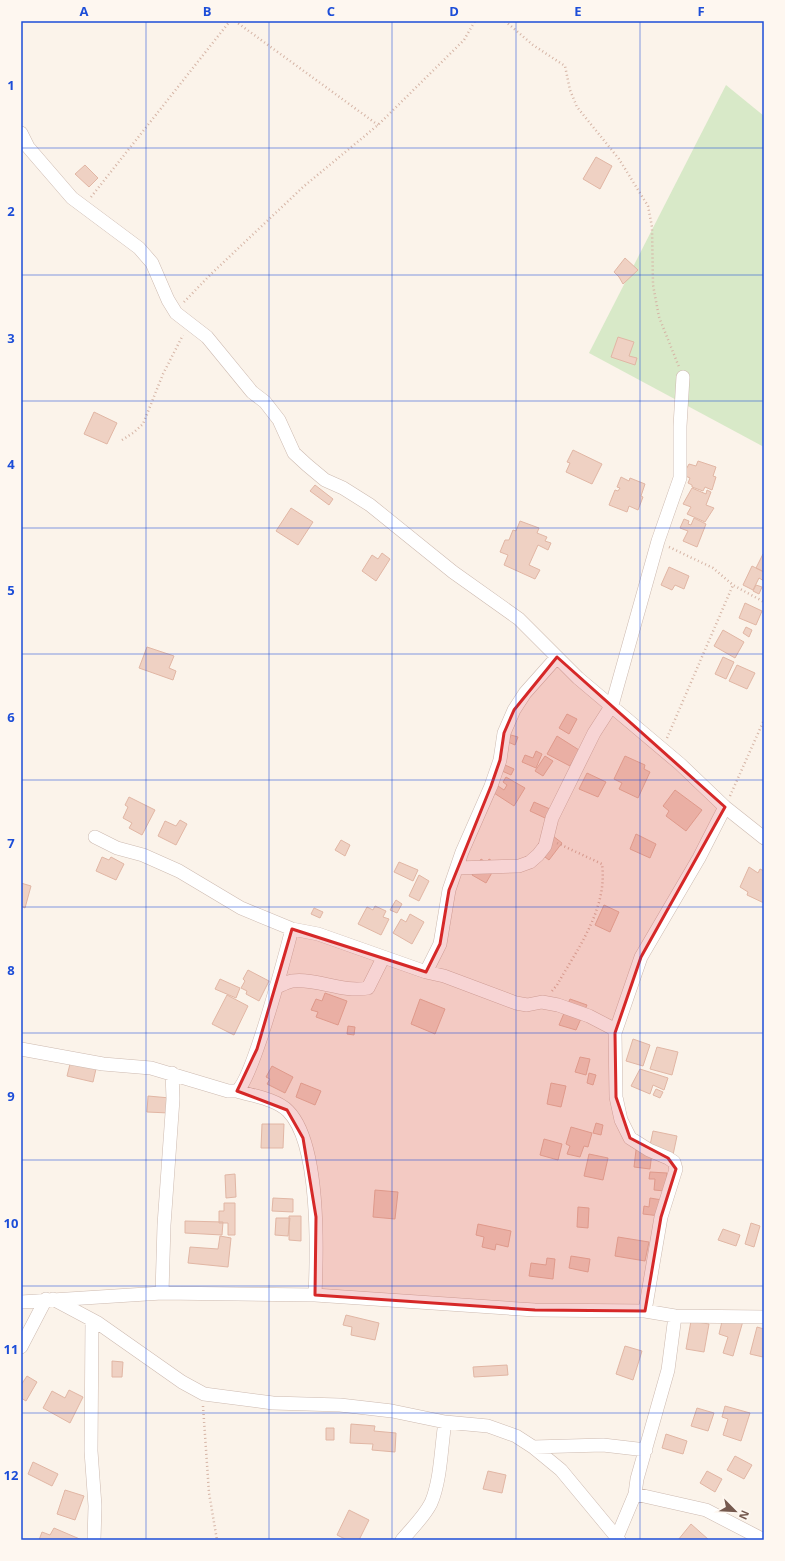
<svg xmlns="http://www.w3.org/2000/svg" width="785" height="1561" font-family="'Open Sans',sans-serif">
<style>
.green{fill:#d8e9c8}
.building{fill:#efd1c3;stroke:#e1b6a4}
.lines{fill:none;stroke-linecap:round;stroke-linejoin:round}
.minor-casing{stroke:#cdbab0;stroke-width:14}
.path{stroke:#d5b4a5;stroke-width:2.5;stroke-dasharray:1 3;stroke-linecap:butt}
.minor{stroke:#fff;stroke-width:13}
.marked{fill:#d62828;fill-opacity:0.2;stroke:#d62828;stroke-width:3;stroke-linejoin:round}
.grid{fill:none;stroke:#1d4ed8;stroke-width:1;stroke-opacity:0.55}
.neatline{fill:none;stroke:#1d4ed8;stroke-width:1.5}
.grid-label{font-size:13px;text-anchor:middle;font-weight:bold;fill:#1d4ed8}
</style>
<rect width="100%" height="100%" fill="#fbf3ea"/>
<path class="green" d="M726 85 764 116V447L589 353Z"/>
<path class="building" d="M596 157 612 166 600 189 583 179Z
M85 165 98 178 89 187 75 174Z
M625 258 638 270 623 284 619 277 614 272Z
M618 337 634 342 629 356 637 358 635 365 611 357Z
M94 412 117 423 107 444 84 434Z
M573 450 602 464 592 484 566 472 570 463 567 462Z
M698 461 716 467 713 476 716 477 712 490 705 487 703 491 692 487V485L688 483 690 478 683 475 689 464 696 466Z
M621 477 629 481 630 478 645 484 641 496 643 497 638 510 629 506 627 512 609 505 615 490 618 491 620 488 617 487Z
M315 485 333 499 329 505 310 491Z
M692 488 706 494 707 490 711 492 706 505 714 508 705 522 687 514 691 507 683 504Z
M291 508 313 522 298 545 276 531Z
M694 518 706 524 697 547 683 541 688 531 680 528 684 519 689 521 688 524 691 525Z
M520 521 539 528 537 533 547 537 545 541 551 543 548 550 538 545 529 565 540 570 535 579 504 565 508 555 500 552 505 540H509L513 530 516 531Z
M382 553 390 559 376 581 362 571 372 555 378 559Z
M763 554H764V572L756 568Z
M752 566 764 572V581L759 578 753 590 743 585Z
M669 567 689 576 684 589 675 585 672 590 661 585Z
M756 585 762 587 759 594 753 591Z
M745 603 762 611 756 625 739 618Z
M746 627 752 630 749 637 743 633Z
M723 630 744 642 735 658 714 646Z
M147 647 174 656 169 668 176 671 173 680 139 668Z
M723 657 734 662 726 679 715 674Z
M737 665 755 673 747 689 729 681Z
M567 714 577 719 569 734 559 728Z
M511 735 518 737 515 745 508 742Z
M557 736 579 750 570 766 547 754Z
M536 751 542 754 536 768 522 762 525 755 533 758Z
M545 756 553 761 543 776 535 771Z
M625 756 645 765 644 769 650 772 638 798 619 789 622 783 614 779Z
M505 765 514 769 511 775 502 771Z
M587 773 606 782 598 797 579 789Z
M506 777 525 788 514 806 494 793 498 786 504 790 507 785 503 782Z
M675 790 702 810 686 831 666 816 669 811 663 806Z
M129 797 155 810 142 835 129 828 132 823 123 818 128 807 125 805Z
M534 802 550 809 545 818 530 811Z
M180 820 187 824 176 845 158 836 165 821 176 826Z
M636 834 656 844 650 858 630 849Z
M553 836 562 843 549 860 541 854Z
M341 840 350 845 345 856 335 850Z
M102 857 109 860 111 857 124 864 116 880 96 871Z
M481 859 487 863 489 859 497 864 486 883 472 875Z
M399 862 418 870 413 881 394 872Z
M749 867 758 873 760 869 764 871V903L747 895 748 892 740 887Z
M419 875 429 881 419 901 409 896Z
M21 883 31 886 25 908 21 906Z
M396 900 402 904 397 913 390 910Z
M604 905 619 912 610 932 595 925Z
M375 906 386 911 383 917 389 919 381 935 358 924 367 907 373 910Z
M314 908 323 912 320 918 311 914Z
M410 914 424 922 412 944 393 933 401 919 406 922Z
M248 970 269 981 259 1001 246 994 247 991 241 988 245 981 243 979Z
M220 979 240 988 236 998 215 989Z
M325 993 347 1001 338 1025 316 1017 318 1012 311 1010 316 999 322 1001Z
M227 995 248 1006 234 1035 212 1024Z
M420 999 445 1009 435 1034 411 1024Z
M570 999 587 1005 576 1030 559 1025Z
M348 1026 355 1027 354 1035 347 1034Z
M633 1039 650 1045 643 1066 626 1061Z
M657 1047 678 1052 672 1075 650 1069Z
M580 1057 590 1059 586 1075 575 1072Z
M71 1060H98L93 1082 67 1076Z
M272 1066 293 1077 285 1093 267 1084 270 1079 266 1077Z
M640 1069 668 1078 664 1090 653 1085 650 1094 631 1086Z
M589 1073 596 1075 593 1085 587 1083Z
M301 1083 321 1091 315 1105 296 1097Z
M551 1083 566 1086 561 1107 547 1104Z
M656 1089 663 1092 660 1098 653 1095Z
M148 1096 170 1098 169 1113 147 1112Z
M596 1123 603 1125 601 1135 593 1133Z
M262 1124H284L283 1148H261Z
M571 1127 592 1133 588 1147 584 1146 580 1157 567 1154 570 1146 566 1144Z
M653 1131 677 1136 673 1155 649 1150Z
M544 1139 562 1144 558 1160 540 1155Z
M636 1150 652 1152 650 1169 634 1167Z
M589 1154 608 1158 603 1180 584 1176Z
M650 1172 667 1173 665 1191 654 1190 655 1179H649Z
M235 1174 236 1197 226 1198 225 1175Z
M375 1190 398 1192 395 1219 373 1217Z
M273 1198 293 1199V1212L272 1211Z
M650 1198 662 1200 660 1216 643 1214 644 1206 649 1207Z
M224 1203H235V1235H228V1223H219V1211H224Z
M578 1207 589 1208 588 1228 577 1227Z
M289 1216H301V1241L289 1240Z
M276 1218H290L288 1236 275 1235Z
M185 1221 223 1222 222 1235 185 1233Z
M751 1223 760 1226 754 1247 745 1244Z
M478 1224 511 1231 508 1247 496 1244 495 1250 482 1247 484 1237 476 1235Z
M723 1229 740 1235 736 1246 718 1240Z
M220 1236 231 1238 228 1267 188 1263 190 1247 218 1249Z
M618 1237 649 1242 645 1261 615 1256Z
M571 1256 590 1259 588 1272 569 1268Z
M547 1258 555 1259 553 1279 529 1276 531 1263 546 1265Z
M724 1313 743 1321 733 1356 723 1353 728 1337 719 1334Z
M346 1315 379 1323 375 1340 351 1335 352 1327 343 1325Z
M691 1321 709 1324 704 1352 686 1349Z
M757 1327 764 1329 763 1357 750 1354Z
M625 1346 642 1351 633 1380 616 1374Z
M112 1361 123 1362 122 1377H112Z
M507 1365 508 1375 474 1377 473 1367Z
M27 1376 37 1382 26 1401 21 1398V1385Z
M69 1390 83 1397 70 1423 43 1408 52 1391 65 1398Z
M725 1406 750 1413 741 1441 723 1435 728 1419 722 1417Z
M697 1408 714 1413 708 1431 691 1426Z
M351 1424 375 1426 374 1431 396 1433 395 1452 372 1450 373 1444 350 1443Z
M326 1428H334V1440H326Z
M666 1434 687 1441 683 1454 662 1448Z
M735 1456 752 1465 744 1479 727 1470Z
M33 1462 58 1474 52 1486 28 1474Z
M488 1471 506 1475 502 1493 483 1489Z
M707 1471 722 1479 715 1492 700 1483Z
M65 1490 84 1496 75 1520 57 1514Z
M349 1510 369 1520 359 1540H347L337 1535Z
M691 1524 709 1540H678Z
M54 1528 82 1540H39L42 1532 50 1535Z"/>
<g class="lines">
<defs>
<path id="minor" d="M21 133 28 147 72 198 139 248 152 263 168 300 176 313 207 337 252 392 265 402 279 420 294 453 307 465 325 480 343 488 370 505 453 572 519 619 578 678 680 764 725 807 764 838
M95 837 117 848 143 855 179 871 241 908 292 929 318 934 426 972 444 976 516 1003 527 1005 542 1002 558 1005 589 1016 616 1030
M457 868 519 866 530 862 538 855 545 846 552 818 594 733 612 705 658 541 680 478V426L683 377
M426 972 440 944 449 890 462 852 491 786 500 760 504 733 514 710 525 693 557 657
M275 988C280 986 286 982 292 981 318 978 342 993 368 988L383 958
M21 1049 103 1064 151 1068 228 1091H237C253 1078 285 956 292 929
M237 1091C253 1096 276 1099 288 1111 320 1143 317 1252 315 1295
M162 1293 164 1225 173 1099 172 1073
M53 1299 98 1323 182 1382 204 1394 273 1403 340 1405 392 1411 445 1422 488 1426 516 1436 533 1447 561 1470 619 1540
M21 1302 162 1293 315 1295 535 1310 645 1311 675 1316 764 1317
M645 1311 661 1217 676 1169 674 1162 668 1158 649 1150 630 1138 621 1120 616 1097 615 1033 641 957 699 858 725 807
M92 1320 91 1451 95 1506 94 1540
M21 1347 46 1299
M533 1447 603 1445 646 1450
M635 1494 706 1510 764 1540
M617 1537 635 1494 637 1479 668 1370 675 1316
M402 1540C412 1528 424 1517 431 1503 441 1480 441 1447 445 1422"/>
</defs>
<use href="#minor" class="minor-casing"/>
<path class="path" d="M235 21 378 125
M505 21 533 45 565 66 570 90 577 107 619 159 648 206 652 227 653 285 659 317 679 367
M91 197 230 21
M184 302 211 274 303 187 378 125 464 40 475 21
M122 440 133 433 143 424 163 374 183 335
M669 547 713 568 733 585 764 602
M667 738 733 585
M730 796 764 720
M552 991 557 985C578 948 608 908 602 864L557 843
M203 1406 209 1493 217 1540"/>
<use href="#minor" class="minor"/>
</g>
<path class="marked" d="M557 657 725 807 641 957 615 1033 616 1097 630 1138 668 1158 676 1169 661 1217 645 1311 535 1310 315 1295 316 1217 303 1138 287 1110 237 1091 257 1049 292 929 426 972 440 944 449 890 491 786 500 760 504 733 514 710Z"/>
<path class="grid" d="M146 21V1540M269 21V1540M392 21V1540M516 21V1540M640 21V1540M21 148H764M21 275H764M21 401H764M21 528H764M21 654H764M21 780H764M21 907H764M21 1033H764M21 1160H764M21 1286H764M21 1413H764"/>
<rect width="785" height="1561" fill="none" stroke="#fef7f0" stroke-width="44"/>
<g transform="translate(735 1511) rotate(114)" stroke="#fef7f0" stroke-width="3" paint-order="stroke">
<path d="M0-3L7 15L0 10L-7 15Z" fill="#75594e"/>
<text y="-6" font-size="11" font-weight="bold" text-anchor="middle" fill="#75594e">N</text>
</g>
<rect x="22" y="22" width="741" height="1517" class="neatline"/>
<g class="grid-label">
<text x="84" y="16">A</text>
<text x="207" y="16">B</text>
<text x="331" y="16">C</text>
<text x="454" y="16">D</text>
<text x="578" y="16">E</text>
<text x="701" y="16">F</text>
<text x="11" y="90">1</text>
<text x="11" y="216">2</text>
<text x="11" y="343">3</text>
<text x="11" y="469">4</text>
<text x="11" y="595">5</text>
<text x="11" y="722">6</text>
<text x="11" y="848">7</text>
<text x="11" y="975">8</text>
<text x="11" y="1101">9</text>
<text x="11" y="1228">10</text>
<text x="11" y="1354">11</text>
<text x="11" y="1480">12</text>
</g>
</svg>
